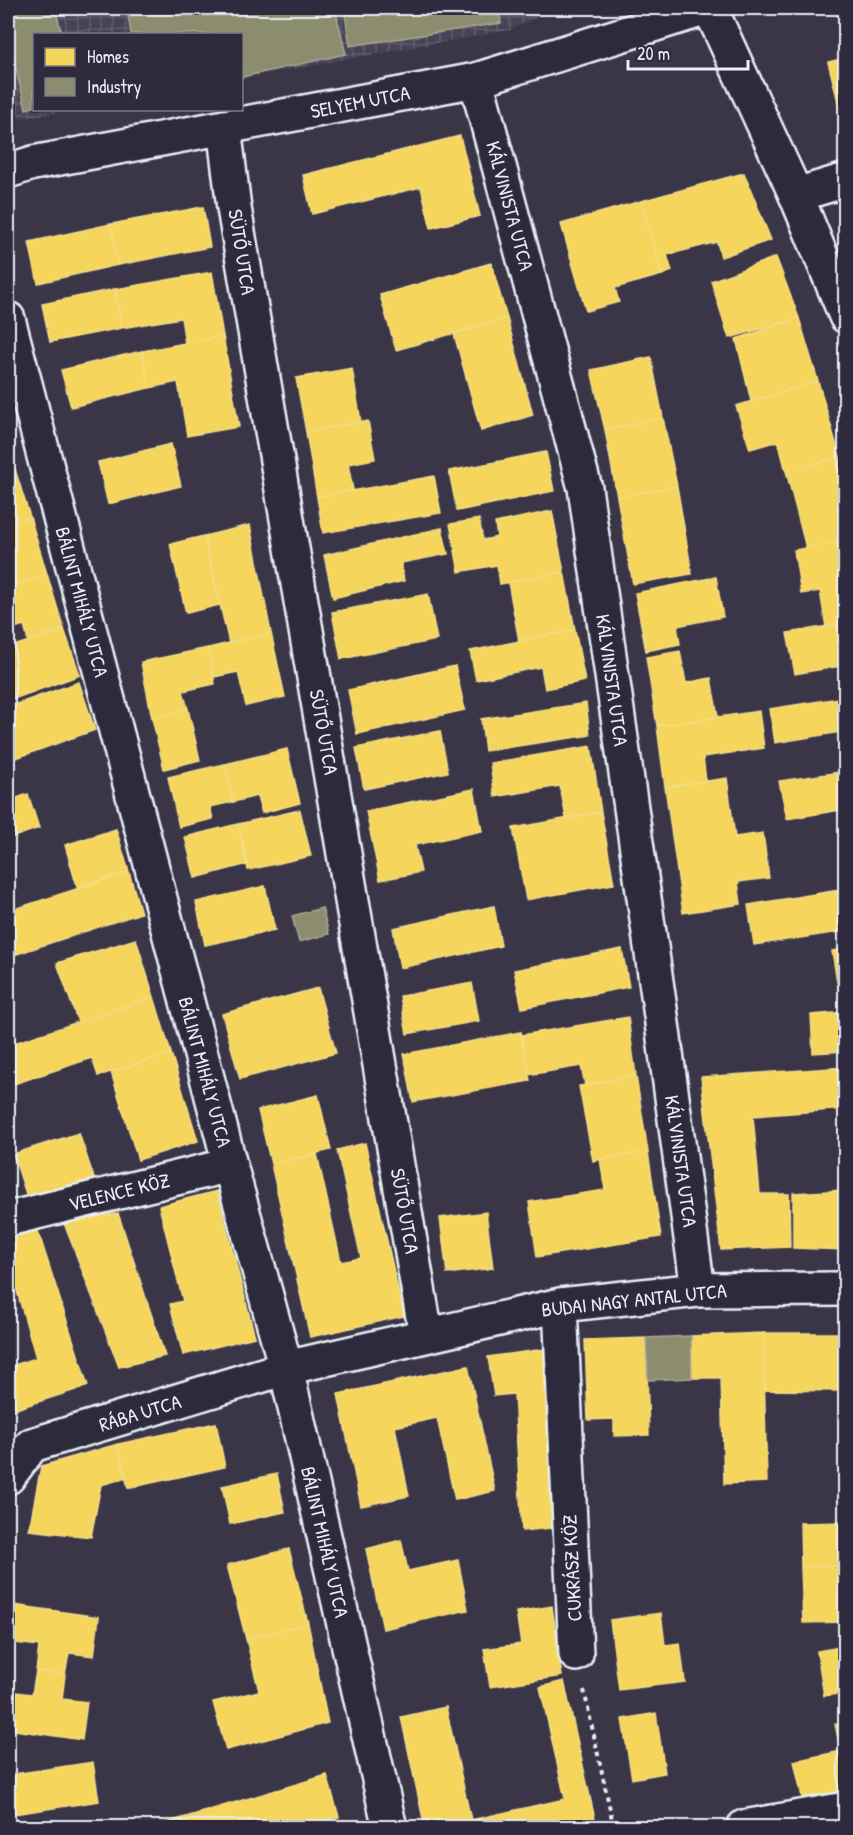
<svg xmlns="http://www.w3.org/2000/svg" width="853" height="1835" font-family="'Patrick Hand',sans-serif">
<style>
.industrial{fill:url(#industrial-grid)}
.homes{fill:#f6d55c;stroke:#f2dd8b;stroke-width:1.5}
.industry{fill:#8c8c6e;stroke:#a8aa97;stroke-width:1.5}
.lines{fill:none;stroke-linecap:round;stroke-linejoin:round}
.street-casing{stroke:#e8f1f8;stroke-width:38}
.secondary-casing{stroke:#e8f1f8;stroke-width:38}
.path{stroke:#e8f1f8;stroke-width:4;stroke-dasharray:4.5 4.5;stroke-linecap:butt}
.street{stroke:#2f2a3d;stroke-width:33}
.secondary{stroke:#2f2a3d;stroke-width:33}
.labels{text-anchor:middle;stroke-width:6;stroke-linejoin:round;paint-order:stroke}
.street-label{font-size:20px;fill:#e8f1f8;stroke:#2f2a3d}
</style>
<defs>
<pattern id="industrial-grid" width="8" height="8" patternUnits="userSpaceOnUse" patternTransform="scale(1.5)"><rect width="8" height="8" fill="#464354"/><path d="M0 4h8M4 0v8" fill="none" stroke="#615f6d"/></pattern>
</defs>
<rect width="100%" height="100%" fill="#3a3648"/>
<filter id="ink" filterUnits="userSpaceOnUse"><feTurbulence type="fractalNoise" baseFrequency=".0167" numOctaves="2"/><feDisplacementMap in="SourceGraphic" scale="12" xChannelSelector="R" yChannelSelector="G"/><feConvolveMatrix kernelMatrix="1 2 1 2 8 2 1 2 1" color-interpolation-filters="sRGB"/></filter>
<g filter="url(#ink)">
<path class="industrial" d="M8 8H557L510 30 242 78V34H34V110H69L19 119 8 75Z"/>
<path class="homes" d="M846 58V133L828 62Z
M460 136 480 216 431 228 421 187 312 214 303 175Z
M744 173 771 240 721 257 717 242 667 255 672 271 662 275 641 201Z
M641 201 662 275 615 288 619 302 586 311 561 224Z
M203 207 210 247 118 265 111 224Z
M111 224 118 265 38 283 29 242Z
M776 257 799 318 729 338 711 281Z
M491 263 507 318 396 350 380 295Z
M212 272 223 336 185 343 181 318 122 328 115 289Z
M115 289 122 328 50 342 42 304Z
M507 318 533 415 481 431 454 334Z
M799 318 818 381 751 401 736 339Z
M223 336 239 427 187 436 178 382 149 388 142 351Z
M142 351 149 388 71 407 61 370Z
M651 357 663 418 605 430 591 370Z
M352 368 361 422 306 432 296 378Z
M818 381 840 457 786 471 778 441 750 449 736 406Z
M663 418 677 486 617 497 605 430Z
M368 421 375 459 348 464 353 490 317 497 306 432Z
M171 444 181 486 108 504 98 462Z
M8 447 30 517 8 524Z
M546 452 554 491 457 511 449 471Z
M840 457 846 479V541L806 548 786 471Z
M434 476 441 513 323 533 317 497Z
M677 486 692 574 633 584 617 497Z
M552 511 564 572 500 584 497 565 459 572 450 524 479 519 483 540 497 537 495 523Z
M30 517 47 574 10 586 8 579V524Z
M250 525 271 633 229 643 204 536Z
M442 528 448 554 401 563 404 581 333 598 324 555Z
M204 536 220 605 186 613 170 544Z
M846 541V623L826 627 820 591 801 594 794 550Z
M564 572 575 630 519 641 508 582Z
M47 574 64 629 28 641 24 625 8 630V587Z
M716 577 723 617 677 626 680 644 646 651 635 593Z
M428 594 437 640 341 659 332 612Z
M846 623V665L795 674 787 633Z
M64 629 80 675 8 701V648Z
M575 630 585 681 545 689 541 667 476 680 470 651Z
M271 633 285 697 246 706 238 672 214 677 208 648Z
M208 648 215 684 183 691 188 709 152 718 141 662Z
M680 651 686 683 711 678 718 717 657 726 646 657Z
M455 666 465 710 357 734 348 690Z
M79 682 95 730 8 761V707Z
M846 697V761L841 732 775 743 770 709Z
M586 703 590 735 485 751 481 719Z
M188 709 200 760 164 769 152 718Z
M759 711 764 748 703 757 706 781 665 787 657 726Z
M440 731 448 772 364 789 356 748Z
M591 746 601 812 566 818 560 786 495 797 490 763Z
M287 749 300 803 262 813 257 796 233 802 225 764Z
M225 764 233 802 210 807 213 819 179 827 168 777Z
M846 771V809L787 819 779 781Z
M727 778 735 837 763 833 769 878 738 882 741 904 683 913 665 787Z
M474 789 482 831 415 845 421 872 380 880 366 811Z
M28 794 39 828 8 839V801Z
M300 810 311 856 248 870 238 824Z
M601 812 614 884 526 900 513 828Z
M238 824 248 864 195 878 185 837Z
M116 829 129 872 77 887 65 845Z
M129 872 141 913 8 957V911Z
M265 886 275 930 205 945 196 902Z
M846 889V931L754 945 748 905Z
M494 906 501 946 400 968 393 928Z
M136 939 154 997 78 1022 57 963Z
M622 949 629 987 522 1008 514 970Z
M846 949V981L837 982 832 951Z
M472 983 479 1021 407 1034 400 996Z
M318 988 336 1053 240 1079 222 1014Z
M154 997 171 1053 98 1076 92 1058 8 1086V1045Z
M846 1012V1051L813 1053 811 1015Z
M628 1017 636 1076 585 1085 581 1066 529 1075 521 1035Z
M521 1032 530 1081 413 1102 404 1054Z
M171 1053 198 1141 138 1160 111 1072Z
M846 1067V1109L753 1116 760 1194H789L790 1247 721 1250 701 1077Z
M636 1076 648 1152 593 1161 579 1086Z
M318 1095 331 1150 271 1164 258 1110Z
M79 1133 94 1178 28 1200 13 1154Z
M365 1143 404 1316 310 1337 271 1164 317 1154 341 1262 361 1258 337 1150Z
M648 1152 661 1237 537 1257 529 1202 605 1190 600 1159Z
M846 1190V1250L793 1248V1193Z
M217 1191 255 1337 183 1355 170 1304 183 1301 159 1206Z
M486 1212 493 1268 447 1274 440 1218Z
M118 1213 165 1356 119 1367 64 1223Z
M38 1231 88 1386 22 1407 8 1367 36 1358 13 1277 8 1278V1236Z
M763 1333H846V1391L765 1390Z
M763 1333 767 1482 724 1484 721 1378H692L691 1336Z
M646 1338 649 1435 614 1436V1419L588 1420 585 1340Z
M551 1348 561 1527 522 1531 514 1394 494 1396 488 1357Z
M8 1366 22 1407 8 1412Z
M468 1366 495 1491 455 1500 437 1418 395 1427 409 1496 361 1506 338 1394Z
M216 1423 225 1467 128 1488 118 1444Z
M118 1444 126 1478 101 1485 91 1537 29 1530 41 1466Z
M277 1474 285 1512 230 1524 222 1486Z
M846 1522V1565L801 1567 800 1523Z
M401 1540 408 1571 458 1560 468 1610 383 1629 366 1549Z
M289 1549 308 1623 246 1639 227 1565Z
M846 1565V1622L803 1623 801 1567Z
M13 1605 99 1617 94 1656 69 1653 65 1675 36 1671 39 1646 8 1642Z
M552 1606 562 1676 490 1687 484 1649 521 1644 516 1612Z
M661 1613 665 1645 680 1643 685 1682 619 1690 610 1620Z
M308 1623 328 1723 226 1750 213 1702 259 1691 246 1639Z
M846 1646V1693L824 1696 817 1651Z
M36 1671 65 1675 62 1699 87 1702 82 1740 8 1729V1691L32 1694Z
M564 1681 597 1828H425L401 1717 446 1707 471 1820 565 1799 540 1687Z
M656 1713 665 1773 632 1779 622 1719Z
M846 1722V1796L804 1806 794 1761 841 1751 835 1724Z
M93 1762 99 1801 8 1815V1775Z
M327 1775 339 1817 302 1828H149Z"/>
<path class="industry" d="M8 8H55L62 34H34V107L26 109 8 38Z
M127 8H335L346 54 242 77V34H131Z
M344 8H499L501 23 350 46Z
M322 908 329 934 299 942 292 916Z
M691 1336 692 1378 648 1380 646 1338Z"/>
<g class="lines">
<defs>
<path id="street" d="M476 80 585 488 661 1016 698 1290
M224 127 234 208 426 1335
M8 171 33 163 476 80 707 8
M796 195 846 180
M8 319 230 1165 286 1368 390 1828
M8 1219 230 1165
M560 1305 576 1654
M8 1477 32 1445 286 1368 560 1305 698 1290 846 1289
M744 1827 846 1809"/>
<path id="secondary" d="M710 8 796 195 846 316"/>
</defs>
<use href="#street" class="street-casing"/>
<use href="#secondary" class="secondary-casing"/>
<path class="path" d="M584 1690 614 1828"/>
<use href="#street" class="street"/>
<use href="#secondary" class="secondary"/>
</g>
</g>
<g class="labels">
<g class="street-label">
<text transform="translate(360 102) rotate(-11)" y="7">SELYEM UTCA</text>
<text transform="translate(510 206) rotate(75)" y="7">KÁLVINISTA UTCA</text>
<text transform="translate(242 252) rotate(81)" y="7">SÜTŐ UTCA</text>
<text transform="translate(82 602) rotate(75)" y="7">BÁLINT MIHÁLY UTCA</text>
<text transform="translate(612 680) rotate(82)" y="7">KÁLVINISTA UTCA</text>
<text transform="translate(324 732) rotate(80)" y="7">SÜTŐ UTCA</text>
<text transform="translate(205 1072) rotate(75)" y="7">BÁLINT MIHÁLY UTCA</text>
<text transform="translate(681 1161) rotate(82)" y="7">KÁLVINISTA UTCA</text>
<text transform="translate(119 1192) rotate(-14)" y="7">VELENCE KÖZ</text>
<text transform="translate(405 1211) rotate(80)" y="7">SÜTŐ UTCA</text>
<text transform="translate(634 1300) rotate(-6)" y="7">BUDAI NAGY ANTAL UTCA</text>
<text transform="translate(140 1413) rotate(-17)" y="7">RÁBA UTCA</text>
<text transform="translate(325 1542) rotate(77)" y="7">BÁLINT MIHÁLY UTCA</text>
<text transform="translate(572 1568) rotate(-93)" y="7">CUKRÁSZ KÖZ</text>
</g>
</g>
<rect width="853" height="1835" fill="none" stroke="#2f2a3d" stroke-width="30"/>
<rect x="15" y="15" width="823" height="1805" fill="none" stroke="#e8f1f8" stroke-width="2" filter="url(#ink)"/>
<rect x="33" y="33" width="210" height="78" fill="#2f2a3d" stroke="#797a88" stroke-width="1.5"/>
<rect x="45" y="48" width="30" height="18" fill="#f6d55c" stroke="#797a88" stroke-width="1.5"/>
<text x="87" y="63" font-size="18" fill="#e8f1f8">Homes</text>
<rect x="45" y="78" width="30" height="18" fill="#8c8c6e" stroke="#797a88" stroke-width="1.5"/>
<text x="87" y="93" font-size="18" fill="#e8f1f8">Industry</text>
<path d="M628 60v9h120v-9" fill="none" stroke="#e8f1f8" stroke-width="3"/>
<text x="637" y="60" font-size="18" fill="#e8f1f8" stroke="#2f2a3d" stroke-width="4.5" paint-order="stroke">20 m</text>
</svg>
